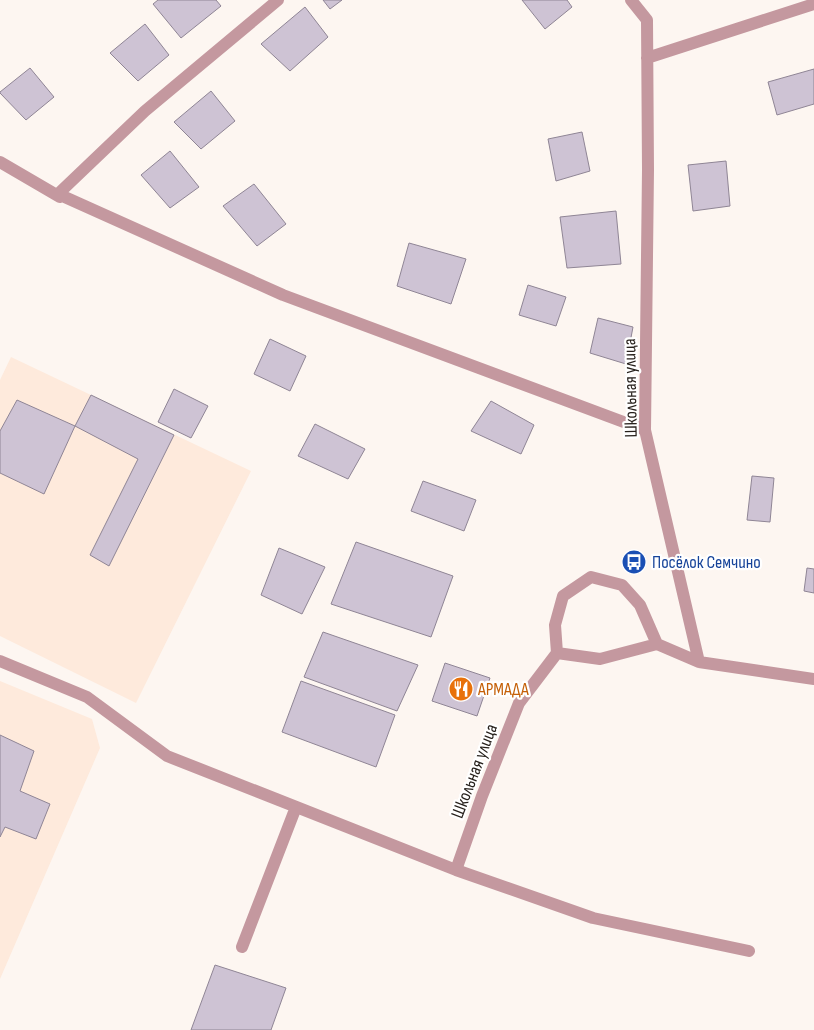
<svg xmlns="http://www.w3.org/2000/svg" width="814" height="1030" font-family="'Sofia Sans Condensed',sans-serif">
<style>
.built{fill:#feeadc}
.building{fill:#cec3d4;stroke:#8f8595}
.lines{fill:none;stroke-linecap:round;stroke-linejoin:round}
.minor{stroke:#c4989f;stroke-width:12}
.labels{text-anchor:middle;stroke-width:4.5;stroke-linejoin:round;paint-order:stroke}
.street-label{font-size:18px;fill:#27211c;stroke:#fff}
.transit-label{font-size:18px;fill:#164399;stroke:#fff;text-anchor:start}
.food-label{font-size:18px;fill:#c56008;stroke:#fff;text-anchor:start}
</style>
<rect width="100%" height="100%" fill="#fdf6f1"/>
<path class="built" d="M11 357 251 471 136 703 0 636V380Z
M0 681 92 719 100 748 0 979Z"/>
<path class="building" d="M158 0H216L221 6 181 38 153 4Z
M323 0H342L330 9Z
M522 0H567L572 7 545 29Z
M305 7 328 37 290 71 261 44Z
M145 24 169 55 138 81 110 53Z
M30 68 54 97 26 120 0 93V92Z
M814 69V104L777 115 768 82Z
M211 91 235 121 201 149 174 122Z
M582 132 590 171 556 181 548 139Z
M170 151 199 187 170 208 141 175Z
M726 161 730 206 693 211 688 165Z
M254 184 286 224 257 246 223 206Z
M616 211 621 264 567 268 560 217Z
M409 243 466 259 451 304 397 286Z
M528 285 566 297 556 326 519 315Z
M598 318 633 327 626 364 590 353Z
M270 339 306 356 290 391 254 374Z
M174 389 208 406 191 438 158 422Z
M91 395 174 435 109 566 90 555 138 459 75 426Z
M17 400 75 426 44 494 0 473V431Z
M491 401 534 425 521 454 471 431Z
M315 424 365 449 348 479 298 456Z
M752 476 774 478 770 522 747 520Z
M423 481 476 500 464 531 411 511Z
M356 542 453 576 431 637 331 604Z
M279 548 325 567 302 614 261 595Z
M807 568 814 569V593L804 591Z
M323 632 418 665 397 711 304 677Z
M445 663 490 678 477 716 432 701Z
M301 681 395 715 376 767 282 732Z
M0 735 34 751 20 791 50 804 36 839 5 827 0 837Z
M215 965 286 988 271 1030H191Z"/>
<g class="lines">
<path class="minor" d="M631 0 647 20 648 170 645 430 699 662
M647 58 814 4
M0 162 60 197 58 194 283 295 645 430
M58 194 145 111 278 0
M557 653 600 659 657 644 699 662 814 679
M557 653 555 625 563 596 591 577 622 585 640 605 657 644
M0 661 87 697 167 756 456 870 482 796 519 703 557 653
M456 870 593 918 749 951
M242 947 296 807"/>
</g>
<defs>
<symbol id="bus-disc" viewBox="-11 -11 22 22"><circle r="9.5" fill="#1a4fb4" stroke="#fff"/><path d="M-5-6H5V4H4V6H2V4H-2V6H-4V4H-5ZM-3.5-4V0h7V-4ZM-3.5 1.2v1.5H-2V1.2ZM2 1.2v1.5H3.5V1.2Z" fill="#fff"/></symbol>
<symbol id="restaurant-disc" viewBox="-11 -11 22 22"><circle r="9.5" fill="#e8710a" stroke="#fff"/><path d="M-5-6h1v4h1v-4h1v4h1v-4h1v5L-1.5 .5V6h-2V.5L-5-1ZM5-6V6H3V1.5H1.5Q1.5-4 5-6Z" fill="#fff"/></symbol>
</defs>
<g fill-rule="evenodd">
<use href="#bus-disc" x="620" y="548" width="28" height="28"/>
<use href="#restaurant-disc" x="447" y="675" width="28" height="28"/>
</g>
<g class="labels">
<g class="street-label">
<text transform="translate(630 388) rotate(-91)" y="6">Школьная улица</text>
<text transform="translate(474 771) rotate(-69)" y="6">Школьная улица</text>
</g>
<g class="transit-label">
<text x="652" y="568">Посёлок Семчино</text>
</g>
<g class="food-label">
<text x="478" y="695">АРМАДА</text>
</g>
</g>
</svg>
